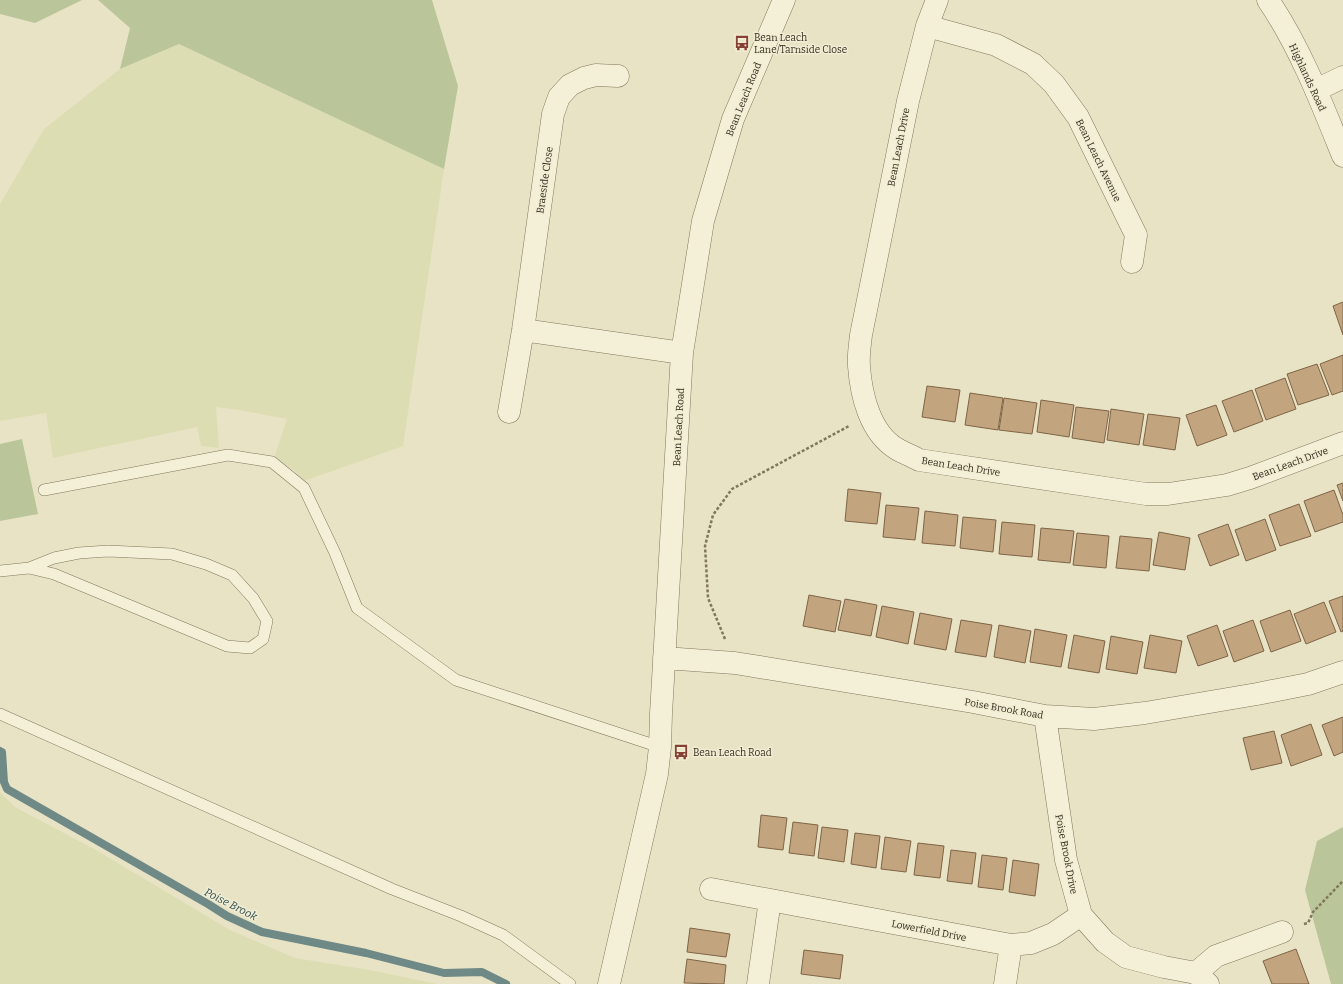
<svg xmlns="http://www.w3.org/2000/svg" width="1343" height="984" font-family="Bitter,serif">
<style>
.farmland{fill:#ddddb3}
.green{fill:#bac59a}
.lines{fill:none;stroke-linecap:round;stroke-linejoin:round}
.stream{stroke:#6e8986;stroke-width:8}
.building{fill:#c2a57f;stroke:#7e6446}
.service-casing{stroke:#81765d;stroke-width:12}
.minor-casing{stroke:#81765d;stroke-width:23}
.path{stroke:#81765d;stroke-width:2.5;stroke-dasharray:3 2;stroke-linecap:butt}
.service{stroke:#f4f0d7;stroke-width:11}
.minor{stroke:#f4f0d7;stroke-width:22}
.labels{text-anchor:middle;stroke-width:3;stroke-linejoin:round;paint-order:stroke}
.poi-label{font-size:10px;fill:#332c1f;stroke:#f1edd3;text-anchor:start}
.street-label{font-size:10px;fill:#332c1f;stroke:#f1edd3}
.water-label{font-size:11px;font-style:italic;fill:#304e51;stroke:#f1edd3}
</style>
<rect width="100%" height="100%" fill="#e9e3c5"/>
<path class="farmland" d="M179 44 444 169 403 446 304 481 294 470 274 458 287 419 239 410 216 407 219 448 201 446 197 427 53 458 46 413 0 421V204L44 129 120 69Z
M0 792 15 807 96 850 230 930 295 958 370 970 437 984H0Z"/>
<path class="green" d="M0 0H82L35 23 0 14Z
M98 0H432L458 86 444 169 179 44 120 69 130 28Z
M22 439 38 514 0 521V444Z
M1343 827V984H1331L1305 890 1317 841Z"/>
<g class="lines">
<path class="stream" d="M0 751 2 752 4 782 7 789 208 904 227 916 262 932 366 953 444 973 482 972 506 984"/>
</g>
<path class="building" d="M1343 302V335L1333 306Z
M1343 355V391L1332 395 1320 364Z
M1317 364 1329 395 1298 405 1287 374Z
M1285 378 1296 409 1266 420 1255 389Z
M927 386 960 390 955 422 922 417Z
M1252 390 1263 421 1234 432 1222 401Z
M970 393 1003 398 998 430 965 425Z
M1004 398 1037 403 1032 434 999 430Z
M1041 400 1074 405 1069 437 1037 432Z
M1216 405 1227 435 1197 446 1186 415Z
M1076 407 1109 411 1104 443 1072 438Z
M1111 409 1144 414 1139 445 1107 440Z
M1148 414 1180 418 1175 450 1143 445Z
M1343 483V501L1337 485Z
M848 489 881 493 877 524 845 521Z
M1334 490 1343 515V522L1315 532 1304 501Z
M1299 504 1311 536 1280 546 1269 515Z
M886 505 919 508 915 540 883 537Z
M925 511 958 515 955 546 922 543Z
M963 517 996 520 993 552 960 548Z
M1265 519 1276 550 1246 561 1235 530Z
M1002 522 1035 525 1032 557 999 554Z
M1228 524 1239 555 1210 566 1198 535Z
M1041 528 1074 531 1070 563 1038 560Z
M1159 532 1190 538 1185 570 1153 565Z
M1077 533 1109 536 1106 568 1073 565Z
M1120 536 1152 539 1149 571 1116 568Z
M809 595 841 601 835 632 803 626Z
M1343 596V631L1341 632 1329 601Z
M845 599 877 605 871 636 838 630Z
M1324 602 1336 632 1306 644 1294 614Z
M882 606 914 612 908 644 876 637Z
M1290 610 1301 641 1271 652 1260 621Z
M920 613 952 619 946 650 914 644Z
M961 620 992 625 986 657 955 652Z
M1253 620 1264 651 1234 662 1223 631Z
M999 625 1031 631 1025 663 994 657Z
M1217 625 1228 656 1198 666 1187 636Z
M1035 629 1067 635 1061 667 1030 662Z
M1074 635 1105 641 1099 673 1068 668Z
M1150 635 1182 641 1176 673 1144 668Z
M1111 636 1143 642 1137 674 1106 669Z
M1343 717V752L1334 756 1322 725Z
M1311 724 1322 755 1291 766 1281 735Z
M1274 731 1282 763 1251 770 1243 738Z
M761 815 787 818 783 850 758 847Z
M793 822 818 825 814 856 789 853Z
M822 827 848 830 844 862 818 858Z
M855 833 880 836 876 868 851 864Z
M885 837 911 841 906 872 881 869Z
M918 843 944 846 940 878 914 875Z
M951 850 976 853 972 884 947 881Z
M982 855 1007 858 1003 890 978 887Z
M1013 860 1039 864 1035 896 1009 892Z
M690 928 730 934 726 957 687 952Z
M1296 949 1309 984H1272L1263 961Z
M804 950 843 955 840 979 801 974Z
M687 959 726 965 724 984 684 983Z"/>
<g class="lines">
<defs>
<path id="service" d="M44 490 228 455 272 462 304 488 335 553 357 608 456 680 660 747
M0 571 29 568 54 558 79 553 108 551 172 554 206 564 232 575 253 598 267 621 263 639 250 648 227 646 54 574 29 568
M0 714 392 889 461 916 503 935 570 984"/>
<path id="minor" d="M937 0 927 26 908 101 861 335C860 345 858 356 859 366 861 395 870 433 897 449 904 453 912 456 919 460L1146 494H1168L1227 485 1250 478 1343 443
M1268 0C1300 47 1322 104 1343 156
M927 26 996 45 1033 64 1054 84 1078 117 1136 235 1132 262
M1316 90 1343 77
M523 330 682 353
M509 412 523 330 553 114 559 97 570 85 584 78 596 75 618 76
M664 658 735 663 973 702 1045 716 1094 719 1145 713 1257 694 1308 684 1343 672
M1045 716 1066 860 1081 915 1105 942 1126 957 1164 967 1196 973 1208 984
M711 889 1011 945 1031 943 1053 934 1081 915
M1196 973 1216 956 1282 932
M609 984 657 774 660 747 661 714 682 353 703 221 733 119 784 0
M758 984 770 900
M1005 984 1011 945"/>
</defs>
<use href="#service" class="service-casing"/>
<use href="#minor" class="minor-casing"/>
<path class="path" d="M725 639 708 598 705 546 713 515 732 489 849 426
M1304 924 1308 923 1313 912 1343 881"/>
<use href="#service" class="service"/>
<use href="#minor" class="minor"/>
</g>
<defs>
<symbol id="bus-bare" viewBox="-9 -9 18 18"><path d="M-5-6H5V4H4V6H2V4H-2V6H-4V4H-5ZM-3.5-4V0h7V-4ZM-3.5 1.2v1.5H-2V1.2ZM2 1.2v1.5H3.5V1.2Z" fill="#894034" stroke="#f1edd3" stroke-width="2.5" paint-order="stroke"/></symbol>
</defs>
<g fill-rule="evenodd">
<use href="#bus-bare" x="731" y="32" width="22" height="22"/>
<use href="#bus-bare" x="670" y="741" width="22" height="22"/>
</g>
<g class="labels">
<g class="poi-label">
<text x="754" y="41">Bean Leach<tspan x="754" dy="12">Lane/Tarnside Close</tspan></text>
<text x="693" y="756">Bean Leach Road</text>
</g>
<g class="street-label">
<text transform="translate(1308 77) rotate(65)" y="4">Highlands Road</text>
<text transform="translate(743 99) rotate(-68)" y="4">Bean Leach Road</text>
<text transform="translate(898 147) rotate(-79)" y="4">Bean Leach Drive</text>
<text transform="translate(1099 160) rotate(64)" y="4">Bean Leach Avenue</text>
<text transform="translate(544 180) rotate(-82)" y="4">Braeside Close</text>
<text transform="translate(678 427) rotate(-87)" y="4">Bean Leach Road</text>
<text transform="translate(1290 463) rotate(-20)" y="4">Bean Leach Drive</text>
<text transform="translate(961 466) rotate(9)" y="4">Bean Leach Drive</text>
<text transform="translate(1004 708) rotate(10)" y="4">Poise Brook Road</text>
<text transform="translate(1067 854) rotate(79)" y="4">Poise Brook Drive</text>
<text transform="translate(929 930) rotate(11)" y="4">Lowerfield Drive</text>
</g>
<g class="water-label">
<text transform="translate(231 904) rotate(27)" y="4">Poise Brook</text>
</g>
</g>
</svg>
